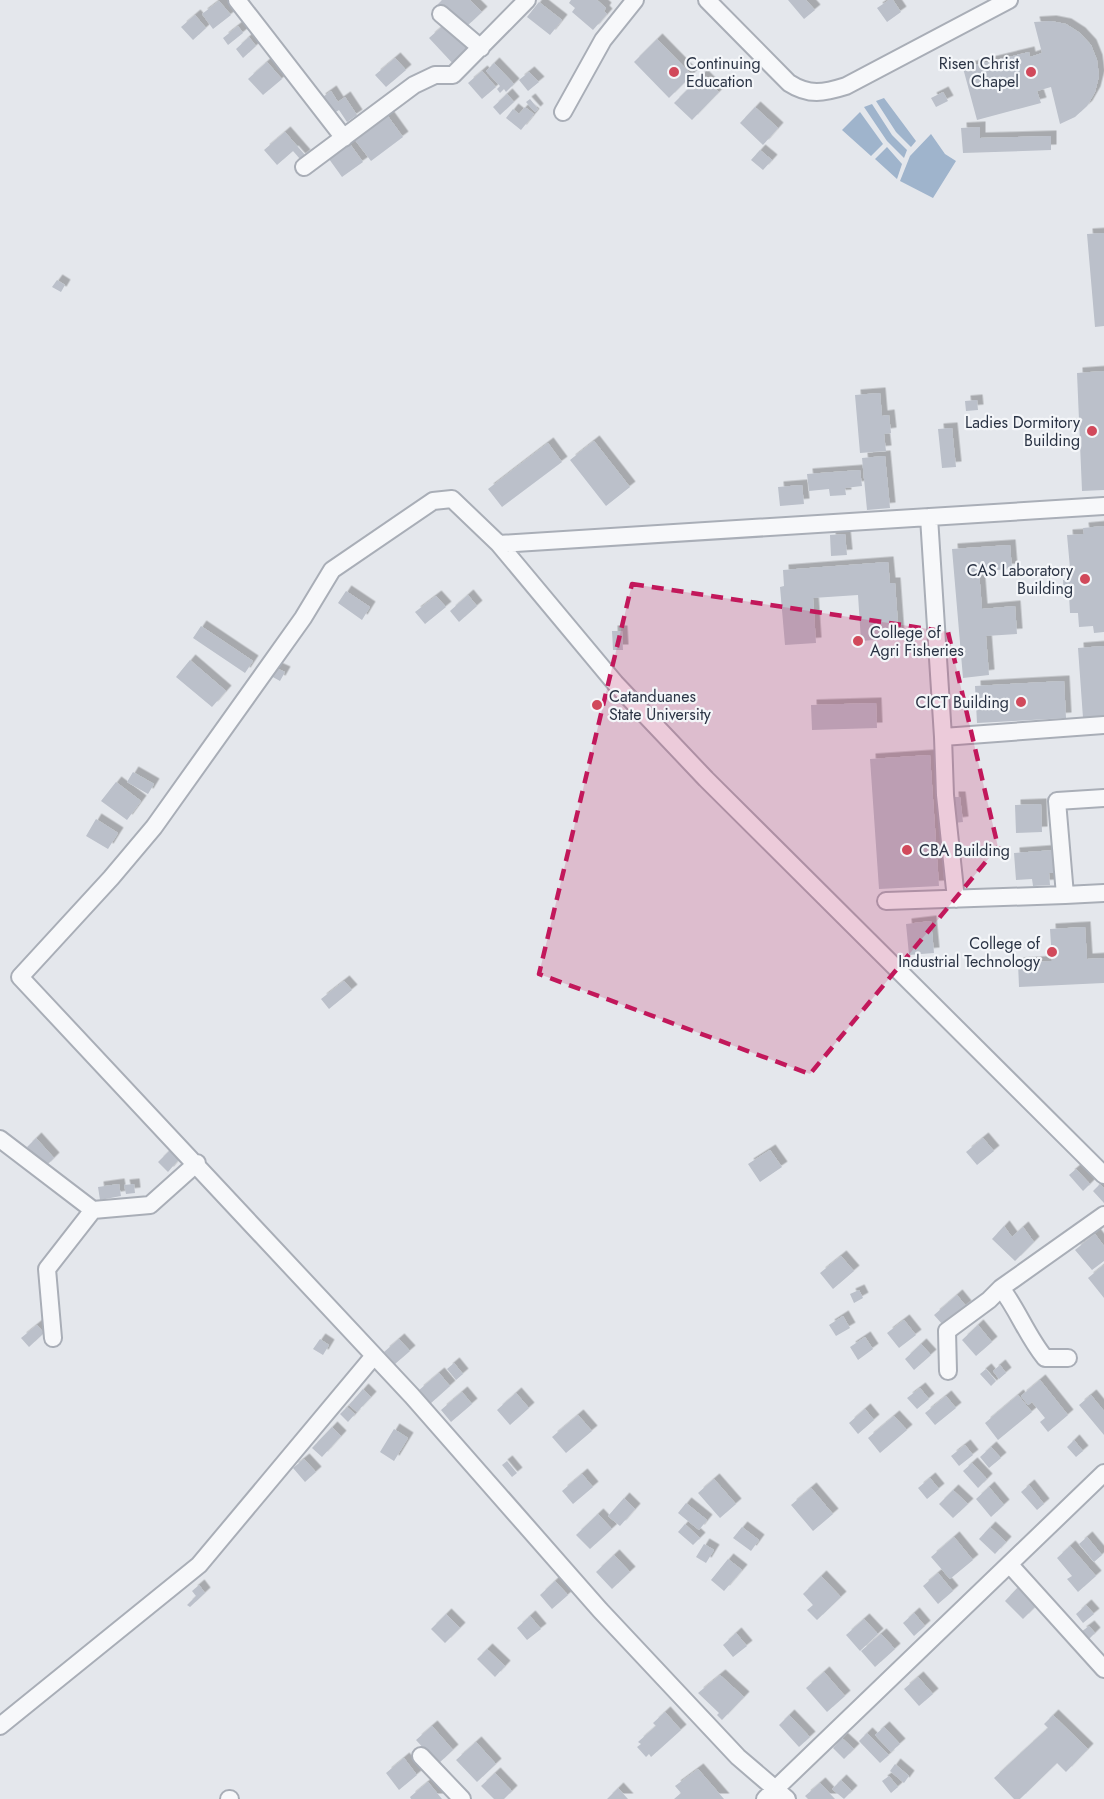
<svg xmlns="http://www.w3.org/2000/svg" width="1104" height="1799" font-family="Jost,sans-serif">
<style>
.water{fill:#9fb4cc}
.building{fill:#bbc0ca;filter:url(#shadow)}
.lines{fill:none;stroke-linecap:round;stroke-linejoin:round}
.minor-casing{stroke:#a9aeb7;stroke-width:20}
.minor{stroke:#f7f8fa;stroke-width:16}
.marked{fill:#c2185b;fill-opacity:0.2;stroke:#c2185b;stroke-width:4.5;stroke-dasharray:12 8;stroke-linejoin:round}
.poi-dot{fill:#d1495b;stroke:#f4f6f9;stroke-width:2}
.labels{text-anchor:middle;stroke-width:4.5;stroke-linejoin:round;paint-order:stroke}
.poi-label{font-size:16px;fill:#2b3445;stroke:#f4f6f9;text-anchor:end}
</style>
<defs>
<filter id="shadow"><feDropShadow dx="5.5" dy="-5.5" stdDeviation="0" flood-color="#0004"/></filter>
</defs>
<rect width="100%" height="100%" fill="#e4e7ec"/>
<path class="water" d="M884 98 916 141 911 147 896 132 876 101Z
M872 104 892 135 907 150 904 158 887 141 864 107Z
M860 112 883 144 871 156 842 130Z
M931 134 945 154 956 161 933 198 900 181 910 156Z
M887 147 902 164 897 179 875 159Z"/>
<path class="building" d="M442 0H470L482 12 466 27 459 29 436 6Z
M571 0H597L606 8 604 11 607 14 593 30 572 12 575 8 569 3Z
M788 0H806L815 10 804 19Z
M889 0H893L901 12 887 22 877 8Z
M219 1 231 15 213 29 202 14Z
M539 2 562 20 550 35 527 17Z
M195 15 206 28 193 40 181 27Z
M1051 21 1066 24 1080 33 1091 45 1097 60 1099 76 1095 92 1087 106 1075 117 1060 124 1051 87 1037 91 1041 103 977 120 963 68 1029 52 1030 57 1042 53 1034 22Z
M445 24 474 51 456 67 429 38Z
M238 26 243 33 228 45 223 38Z
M249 37 256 46 243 58 236 49Z
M657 39 692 75 669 98 634 62Z
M395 58 406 70 386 87 375 75Z
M267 62 282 79 263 95 248 79Z
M494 63 514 84 506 92 504 89 500 93 497 89 500 86 486 71Z
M482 71 496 87 482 99 468 83Z
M529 72 539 82 528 91 519 80Z
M702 75 719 92 692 120 674 103Z
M331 91 338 102 345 97 357 115 347 122 339 110 331 115 320 99Z
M943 92 948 101 936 107 931 98Z
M507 94 514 102 500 115 493 107Z
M530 99 538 109 535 112 526 102Z
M525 107 534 114 521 130 506 118 513 109 519 114Z
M755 107 778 128 763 145 740 123Z
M385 112 403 137 371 161 352 136Z
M980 127V138L1051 136V150L963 153 961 128Z
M285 132 305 155 300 159 293 151 277 165 264 150Z
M350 144 363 162 342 177 329 159Z
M760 150 772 160 763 170 751 160Z
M1104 233V326L1095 327 1087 234Z
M57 280 65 285 61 292 52 287Z
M1104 371V490L1082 491 1077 373Z
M880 393 882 416 889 415 891 433 884 434 886 451 860 453 855 395Z
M977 400 978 410 966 411 965 401Z
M952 428 956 467 942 468 938 429Z
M594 441 630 487 606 506 570 460Z
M548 443 562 462 502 507 488 489Z
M885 456 890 508 867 510 862 458Z
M860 470 862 486 845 488 846 495 830 496 829 489 809 491 807 474Z
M802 485 804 504 780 506 778 487Z
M1104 526V632L1094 633 1093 626 1079 627 1078 613H1070L1069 595 1064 596 1063 580 1071 579 1067 535 1084 534 1083 528Z
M845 534 847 555 831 556 830 535Z
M1010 545 1012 569 979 571 982 609 1015 606 1017 634 986 636 989 675 963 678 952 549Z
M888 562 890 583H895L899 638 861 641 858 595 813 598 816 643 785 645 780 587 784 586 783 570Z
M346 591 370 607 362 620 338 603Z
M468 595 477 606 459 622 450 611Z
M436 596 446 607 425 624 415 612Z
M201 626 253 661 245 673 193 638Z
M612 631H622L623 650H613Z
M1104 646V717L1083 718 1078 648Z
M190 660 226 691 212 707 176 677Z
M276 668 285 672 280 681 271 676Z
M1064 681 1066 718 977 723 975 686Z
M876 703 877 728 812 730 811 705Z
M930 755 939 886 879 889 870 759Z
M133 772 154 784 148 794 127 782Z
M116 782 141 801 127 820 101 801Z
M953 797H960L963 822 955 823Z
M1041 804 1042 832 1016 833 1015 805Z
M96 819 118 833 108 849 86 836Z
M1055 850 1056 873H1049L1050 885 1033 886 1032 879 1016 880 1014 853Z
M931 921 934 953 909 955 906 924Z
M1085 927 1087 959 1104 958V983L1019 987 1018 963 1052 961 1050 929Z
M344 981 352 990 329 1009 321 999Z
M36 1138 54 1158 45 1167 27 1147Z
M983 1138 994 1151 977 1165 966 1152Z
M170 1150 179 1159 168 1172 158 1162Z
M770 1150 782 1167 760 1182 748 1164Z
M1076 1169 1090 1184 1083 1191 1069 1175Z
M119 1184 121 1196 100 1200 98 1187Z
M134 1184 135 1193 126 1194 124 1185Z
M1100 1184 1104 1188V1203L1093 1191Z
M1004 1226 1012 1237 1023 1227 1034 1242 1015 1261 992 1239Z
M1095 1234 1104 1246V1261L1092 1270 1075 1250Z
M841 1256 854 1271 833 1289 820 1273Z
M1104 1265V1298L1088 1278Z
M859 1290 863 1298 854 1303 850 1294Z
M957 1295 966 1306 943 1325 934 1315Z
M843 1316 850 1328 836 1336 829 1325Z
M904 1320 916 1335 899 1348 887 1333Z
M37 1325 44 1333 29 1347 21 1338Z
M978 1325 992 1342 976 1356 962 1340Z
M865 1337 873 1349 858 1360 850 1347Z
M320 1339 329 1345 323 1355 313 1349Z
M399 1339 410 1351 395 1364 384 1352Z
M921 1344 931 1355 914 1370 905 1359Z
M454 1363 463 1374 456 1380 447 1369Z
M1000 1365 1006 1373 999 1379 993 1371Z
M986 1369 996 1381 991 1386 980 1374Z
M439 1373 450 1386 430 1404 418 1391Z
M1040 1380 1068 1415 1048 1432 1040 1422 1045 1418 1032 1402 1028 1405 1021 1396Z
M920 1388 929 1399 917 1409 907 1398Z
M363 1389 371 1397 357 1412 349 1405Z
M462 1392 472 1404 451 1422 441 1410Z
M516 1393 529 1408 510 1425 497 1410Z
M1018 1395 1032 1412 998 1440 985 1423Z
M1091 1395 1104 1411V1435L1079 1405Z
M946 1396 956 1408 935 1425 925 1413Z
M347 1407 355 1414 348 1422 340 1414Z
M865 1409 874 1420 858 1434 849 1423Z
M578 1415 592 1431 566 1453 552 1437Z
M894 1416 907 1430 880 1453 868 1438Z
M332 1427 341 1436 322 1457 312 1448Z
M394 1429 408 1438 394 1461 380 1452Z
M1074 1440 1083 1451 1076 1457 1067 1447Z
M965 1445 973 1455 959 1466 951 1456Z
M991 1447 1001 1458 989 1468 980 1457Z
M304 1459 316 1472 305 1482 293 1468Z
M507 1461 517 1473 512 1477 502 1465Z
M972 1463 987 1479 978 1488 963 1471Z
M582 1474 593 1487 573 1504 562 1491Z
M930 1478 939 1489 927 1499 918 1488Z
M714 1479 736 1504 720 1518 698 1493Z
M1029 1485 1044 1504 1037 1510 1021 1492Z
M989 1487 1004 1505 991 1517 976 1499Z
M811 1488 833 1514 813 1531 791 1505Z
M953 1490 968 1504 953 1518 939 1504Z
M624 1498 635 1509 620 1526 608 1516Z
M686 1503 707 1520 699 1530 678 1513Z
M598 1514 612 1529 590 1549 576 1535Z
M685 1524 700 1538 693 1545 678 1532Z
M742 1527 759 1540 751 1551 733 1538Z
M990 1527 1006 1542 995 1554 979 1539Z
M954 1537 973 1560 950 1579 931 1557Z
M1087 1537 1102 1555 1094 1562 1079 1544Z
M704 1544 714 1550 706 1563 696 1557Z
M1070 1546 1096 1576 1078 1592 1067 1579 1072 1576 1057 1558Z
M614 1555 630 1572 612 1589 596 1572Z
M728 1559 742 1570 724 1591 711 1580Z
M938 1573 953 1591 938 1604 923 1586Z
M821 1576 841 1597 817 1620 807 1610 813 1605 803 1594Z
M555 1581 568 1595 552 1609 540 1595Z
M1022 1583 1040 1602 1023 1619 1005 1601Z
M199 1585 205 1593 190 1607 187 1605 196 1596 192 1591Z
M1086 1605 1094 1614 1083 1623 1076 1614Z
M914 1613 925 1626 914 1636 903 1623Z
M446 1614 460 1628 445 1643 431 1629Z
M530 1616 541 1629 527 1640 517 1628Z
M864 1619 878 1634 860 1651 846 1635Z
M1089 1626 1095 1633 1088 1640 1081 1632Z
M736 1633 747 1646 733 1657 723 1645Z
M881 1634 895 1649 875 1667 861 1651Z
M487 1649 505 1666 495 1677 477 1659Z
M824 1672 845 1696 827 1712 806 1688Z
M720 1675 744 1697 722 1720 717 1715 719 1713 698 1693Z
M918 1677 933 1694 919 1706 904 1689Z
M665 1712 681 1730 651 1757 649 1754 646 1757 637 1747 641 1744 638 1742 656 1726 653 1723Z
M789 1715 810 1737 799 1747 779 1725Z
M1053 1715 1088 1749 1066 1772 1057 1763 1020 1799H1014L994 1778 1048 1728 1044 1724Z
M432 1726 453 1750 438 1764 416 1740Z
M884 1727 900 1744 891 1752 875 1735Z
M867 1733 889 1755 880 1763 859 1741Z
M842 1738 854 1749 844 1759 833 1748Z
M476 1742 496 1764 477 1782 456 1760Z
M404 1758 417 1775 399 1790 386 1773Z
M895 1764 909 1776 904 1783 890 1771Z
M698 1769 724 1799H674L681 1793 675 1786Z
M495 1773 512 1791 504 1799H494L481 1786Z
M889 1776 898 1787 891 1793 882 1781Z
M841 1780 852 1791 844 1799 832 1789Z
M428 1782 442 1799H411L410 1797Z
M820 1783 835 1799H808L805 1796Z
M618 1788 628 1799H607Z"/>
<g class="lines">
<defs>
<path id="minor" d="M237 0 344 138
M707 0 789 83C809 96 824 93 846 86L1009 0
M441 14 481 48
M563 112 603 40 635 0
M304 167 414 85 435 75H453L527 0
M929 517 943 737 1104 725
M499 544 1104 506
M943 737 945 795 956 899
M1104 798 1057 801 1065 895 1104 893
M886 901 1065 895
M0 1139 93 1210
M1001 1288C1018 1310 1027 1336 1045 1358H1068
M53 1338 47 1269 93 1210 150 1205 197 1163
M948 1371 947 1331 989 1300 1001 1288 1104 1215
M1010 1565 1104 1669
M0 1726 199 1565 373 1357
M421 1756 462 1799
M229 1799H230
M765 1799 1104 1473
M787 1799 738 1757 600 1610 412 1396 20 977 111 878 154 827 303 618 332 570 433 501 452 499 499 544 615 683 706 779 1104 1175"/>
</defs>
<use href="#minor" class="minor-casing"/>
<use href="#minor" class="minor"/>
</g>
<path class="marked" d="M632 584 948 632 998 847 810 1074 539 974Z"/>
<g class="poi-dot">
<circle cx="674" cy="72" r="6"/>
<circle cx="1031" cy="72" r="6"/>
<circle cx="1092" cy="431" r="6"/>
<circle cx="1085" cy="579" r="6"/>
<circle cx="858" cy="641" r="6"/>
<circle cx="1021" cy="702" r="6"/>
<circle cx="597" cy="705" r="6"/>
<circle cx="907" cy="850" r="6"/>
<circle cx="1052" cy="952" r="6"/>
</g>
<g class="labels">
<g class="poi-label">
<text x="686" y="69" text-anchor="start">Continuing<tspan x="686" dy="18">Education</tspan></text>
<text x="1019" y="69">Risen Christ<tspan x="1019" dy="18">Chapel</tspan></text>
<text x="1080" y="428">Ladies Dormitory<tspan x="1080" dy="18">Building</tspan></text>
<text x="1073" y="576">CAS Laboratory<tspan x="1073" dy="18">Building</tspan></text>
<text x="870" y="638" text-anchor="start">College of<tspan x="870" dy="18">Agri Fisheries</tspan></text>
<text x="609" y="702" text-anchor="start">Catanduanes<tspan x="609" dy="18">State University</tspan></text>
<text x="1009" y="708">CICT Building</text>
<text x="919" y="856" text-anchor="start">CBA Building</text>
<text x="1040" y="949">College of<tspan x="1040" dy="18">Industrial Technology</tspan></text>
</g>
</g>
</svg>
